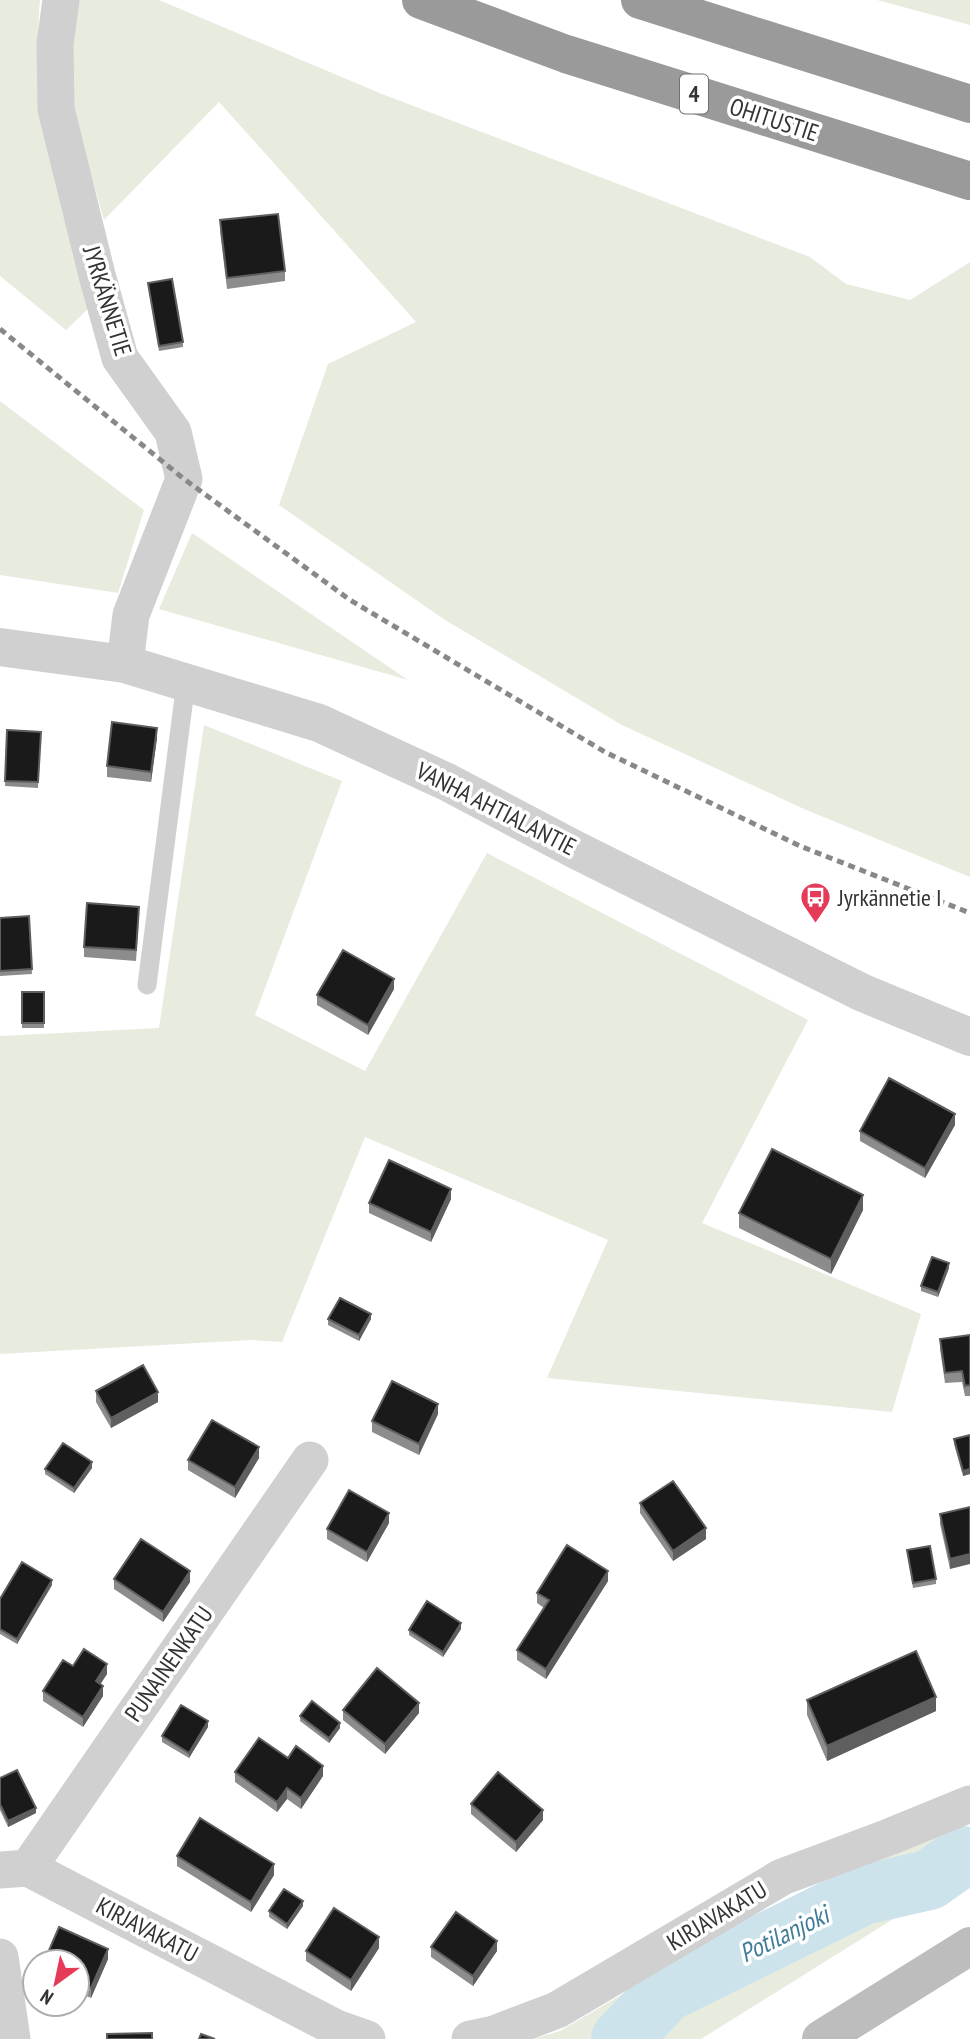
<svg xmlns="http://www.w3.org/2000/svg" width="970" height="2039" font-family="'PT Sans Narrow',sans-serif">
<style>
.green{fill:#e7ecdf}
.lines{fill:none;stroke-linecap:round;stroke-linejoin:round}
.river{stroke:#cce3ec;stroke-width:60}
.service{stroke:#d0d0d0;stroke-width:19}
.minor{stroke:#d0d0d0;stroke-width:37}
.tertiary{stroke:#d0d0d0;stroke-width:38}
.secondary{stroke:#bdbdbd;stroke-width:38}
.motorway{stroke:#9a9a9a;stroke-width:38}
.rail{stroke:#888;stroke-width:5;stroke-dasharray:7 5;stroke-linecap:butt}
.wall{fill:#8c8c8c}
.shaded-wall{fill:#5f5f5f}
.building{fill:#1a1a1a;stroke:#5f5f5f;stroke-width:2}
.labels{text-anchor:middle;stroke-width:7;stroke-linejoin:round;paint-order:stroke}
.shield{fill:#fff;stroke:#707070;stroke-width:2}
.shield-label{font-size:23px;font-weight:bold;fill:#333}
.street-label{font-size:24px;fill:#333;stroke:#fff}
.poi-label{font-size:24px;fill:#333;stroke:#fff;text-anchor:start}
.water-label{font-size:26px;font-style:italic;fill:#407d96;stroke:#fff}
</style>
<rect width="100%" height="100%" fill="#fff"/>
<path class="green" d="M0 0H40C30 105 64 208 88 309L66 330 0 276Z
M74 0H159L382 94 810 257 846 284 910 300 970 262V877L804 809 622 725 445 620 279 505 328 364 416 322 219 102 104 220 70 102Z
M877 0H970V25Z
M0 401 144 510 118 593 0 575Z
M192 533 408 680 159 609Z
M204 725 342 781 255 1015 365 1071 487 853 808 1020 702 1223 921 1314 892 1412 547 1378 608 1240 365 1137 282 1342 252 1340 0 1354V1036L159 1028Z
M962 1826 970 1838V1871L701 2039H533L560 2031 682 1959 821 1883Z"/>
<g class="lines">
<path class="river" d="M621 2039 666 1992 863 1895 929 1880 963 1856"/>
<path class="service" d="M147 985 186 682"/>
<path class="minor" d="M61 0 55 44 56 109 97 275 120 358 173 432 184 479 131 615 125 664
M28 1868 310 1460
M0 1870 28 1868 336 2028 367 2039
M0 1957 12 2039
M470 2039 494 2034 557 2010 782 1877 889 1837 970 1804"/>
<path class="tertiary" d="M0 647 125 664 319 723 447 782 576 850 863 993 970 1037"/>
<path class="secondary" d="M821 2039 970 1946"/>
<path class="motorway" d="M421 0 566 54 970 181
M640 0 970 104"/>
<path class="rail" d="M0 329 184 479 350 600 605 752 800 846 970 913"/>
</g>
<path class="wall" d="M220 220 285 271V281L227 289 220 231Z
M148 283 183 342V347L159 351Z
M7 730 41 732 38 788 5 786Z
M157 738 151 782 107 777V766Z
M29 916 32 974 0 976V918Z
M139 917 136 961 84 957V947Z
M394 989 368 1035 317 1005V995Z
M22 992H44V1028H22Z
M955 1125 925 1178 860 1141V1131Z
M451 1199 431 1242 369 1213V1203Z
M863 1210 831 1274 739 1228V1213Z
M949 1268 938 1297 921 1291V1286Z
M328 1319H371L359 1341 328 1325Z
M970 1335V1396H965L962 1382 945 1383 940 1349V1339Z
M96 1391 158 1402 111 1428 96 1402Z
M438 1414 419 1455 372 1432V1421Z
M970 1435V1474L963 1476 954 1444V1439Z
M259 1458 235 1498 188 1470V1460Z
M92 1468 74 1493 45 1474V1469Z
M640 1503 706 1539 673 1561 640 1513Z
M970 1507 950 1569 940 1524V1514Z
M389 1523 367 1562 327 1539V1529Z
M907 1550 936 1579V1584L913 1588Z
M114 1579 190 1582 163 1622 114 1589Z
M608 1581 546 1679 517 1660V1650L544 1608 537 1603V1593Z
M52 1585 17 1644 0 1634V1599Z
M461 1629 443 1657 409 1635V1630Z
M73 1666 107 1674 100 1684 103 1696 83 1727 43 1701V1691Z
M807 1700 936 1711 827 1761 807 1715Z
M343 1710 419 1713 385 1754 343 1720Z
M300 1716 340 1728 329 1743 300 1721Z
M208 1727 189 1758 162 1742V1736Z
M288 1758 323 1776 301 1809 287 1799 277 1812 235 1782V1772Z
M0 1778 36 1813 8 1827 0 1810Z
M471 1804 543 1820 516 1852 471 1814Z
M177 1856 274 1875 251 1912 177 1866Z
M303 1906 287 1929 269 1917V1911Z
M431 1947 497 1951 473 1986 431 1957Z
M379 1948 351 1991 306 1961V1951Z
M108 1959 91 1998 77 1992V1962Z"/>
<path class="shaded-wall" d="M157 728V738L151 782V772Z
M394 979V989L368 1035V1025Z
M955 1114V1125L925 1178V1168Z
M451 1189V1199L431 1242V1232Z
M863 1195V1210L831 1274V1259Z
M949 1263V1268L938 1297V1292Z
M371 1314V1319L359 1341V1335Z
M158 1392V1402L111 1428V1418Z
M438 1404V1414L419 1455V1444Z
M259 1447V1458L235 1498V1487Z
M92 1462V1468L74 1493V1488Z
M970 1469V1474L963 1476V1471Z
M389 1513V1523L367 1562V1552Z
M706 1528V1539L673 1561V1551Z
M970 1554V1564L950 1569V1559Z
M190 1571V1582L163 1622V1612Z
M608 1571V1581L546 1679V1669Z
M52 1580V1585L17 1644V1639Z
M461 1623V1629L443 1657V1652Z
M107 1664V1674L96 1691V1681Z
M103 1686V1696L83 1727V1717Z
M936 1697V1711L827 1761V1746Z
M419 1703V1713L385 1754V1744Z
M208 1721V1727L189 1758V1753Z
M340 1723V1728L329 1743V1738Z
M323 1766V1776L301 1809V1798Z
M287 1788V1799L277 1812V1802Z
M36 1808V1813L8 1827V1821Z
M543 1810V1820L516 1852V1842Z
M274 1864V1875L251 1912V1902Z
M303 1901V1906L287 1929V1924Z
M379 1937V1948L351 1991V1980Z
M497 1941V1951L473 1986V1976Z
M108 1949V1959L91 1998V1988Z"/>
<path class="building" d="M278 214 285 271 227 278 220 220Z
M172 279 183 342 159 346 148 283Z
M112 722 157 728 151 772 107 766Z
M7 730 41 732 38 782 5 781Z
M87 903 139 907 136 950 84 947Z
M29 916 32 969 0 971V918Z
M343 950 394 979 368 1025 317 995Z
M22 992H44V1023H22Z
M889 1078 955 1114 925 1168 860 1131Z
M772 1149 863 1195 831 1259 739 1213Z
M389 1160 451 1189 431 1232 369 1203Z
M932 1257 949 1263 938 1292 921 1286Z
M340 1298 371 1314 359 1335 328 1319Z
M970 1335V1385L965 1386 962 1371 945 1373 940 1339Z
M143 1365 158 1392 111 1418 96 1391Z
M392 1381 438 1404 419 1444 372 1421Z
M212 1420 259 1447 235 1487 188 1460Z
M970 1435V1469L963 1471 954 1439Z
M63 1443 92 1462 74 1488 45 1469Z
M673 1481 706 1528 673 1551 640 1503Z
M349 1490 389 1513 367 1552 327 1529Z
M970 1507V1554L950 1559 940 1514Z
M141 1539 190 1571 163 1612 114 1579Z
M567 1545 608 1571 546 1669 517 1650 549 1600 537 1593Z
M930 1546 936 1579 913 1583 907 1550Z
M22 1562 52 1580 17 1639 0 1629V1599Z
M427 1601 461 1623 443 1652 409 1630Z
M84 1649 107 1664 96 1681 103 1686 83 1717 43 1691 63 1660 73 1666Z
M916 1651 936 1697 827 1746 807 1700Z
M377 1668 419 1703 385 1744 343 1710Z
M312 1701 340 1723 329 1738 300 1716Z
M181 1705 208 1721 189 1753 162 1736Z
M259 1738 288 1758 296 1746 323 1766 301 1798 287 1788 277 1802 235 1772Z
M17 1770 36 1808 8 1821 0 1804V1778Z
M498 1772 543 1810 516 1842 471 1804Z
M200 1818 274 1864 251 1902 177 1856Z
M284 1889 303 1901 287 1924 269 1911Z
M334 1908 379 1937 351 1980 306 1951Z
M456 1912 497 1941 473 1976 431 1947Z
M59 1927 108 1949 91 1988 77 1982V1962H44Z
M152 2033V2039H107V2034Z
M201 2034 215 2039H199Z"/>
<defs>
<symbol id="bus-pin" viewBox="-11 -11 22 30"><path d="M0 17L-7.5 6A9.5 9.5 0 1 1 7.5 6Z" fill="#e53a58" stroke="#fff"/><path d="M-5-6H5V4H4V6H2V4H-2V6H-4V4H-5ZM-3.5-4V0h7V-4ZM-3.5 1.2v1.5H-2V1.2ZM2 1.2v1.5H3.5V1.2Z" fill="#fff"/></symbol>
</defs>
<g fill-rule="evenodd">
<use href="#bus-pin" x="798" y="880" width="35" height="47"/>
</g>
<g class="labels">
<rect class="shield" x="680" y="74.5" width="28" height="39" rx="5"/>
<g class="shield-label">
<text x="694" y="102">4</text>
</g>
<g class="street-label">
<text transform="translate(774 120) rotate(18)" y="8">OHITUSTIE</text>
<text transform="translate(107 301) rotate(73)" y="8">JYRKÄNNETIE</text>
<text transform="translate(496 809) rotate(27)" y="8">VANHA AHTIALANTIE</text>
<text transform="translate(169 1664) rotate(-55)" y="8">PUNAINENKATU</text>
<text transform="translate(717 1916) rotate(-31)" y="8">KIRJAVAKATU</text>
<text transform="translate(147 1930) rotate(28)" y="8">KIRJAVAKATU</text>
</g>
<g class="poi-label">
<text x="838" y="906">Jyrkännetie I</text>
</g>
<g class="water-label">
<text transform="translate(784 1934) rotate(-26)" y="9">Potilanjoki</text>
</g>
</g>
<g transform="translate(56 1983) rotate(213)"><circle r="33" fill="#ffffff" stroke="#adadad" stroke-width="2"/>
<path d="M0-5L12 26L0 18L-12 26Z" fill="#e53a58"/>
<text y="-10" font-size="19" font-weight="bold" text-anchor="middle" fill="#333333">N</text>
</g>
</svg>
